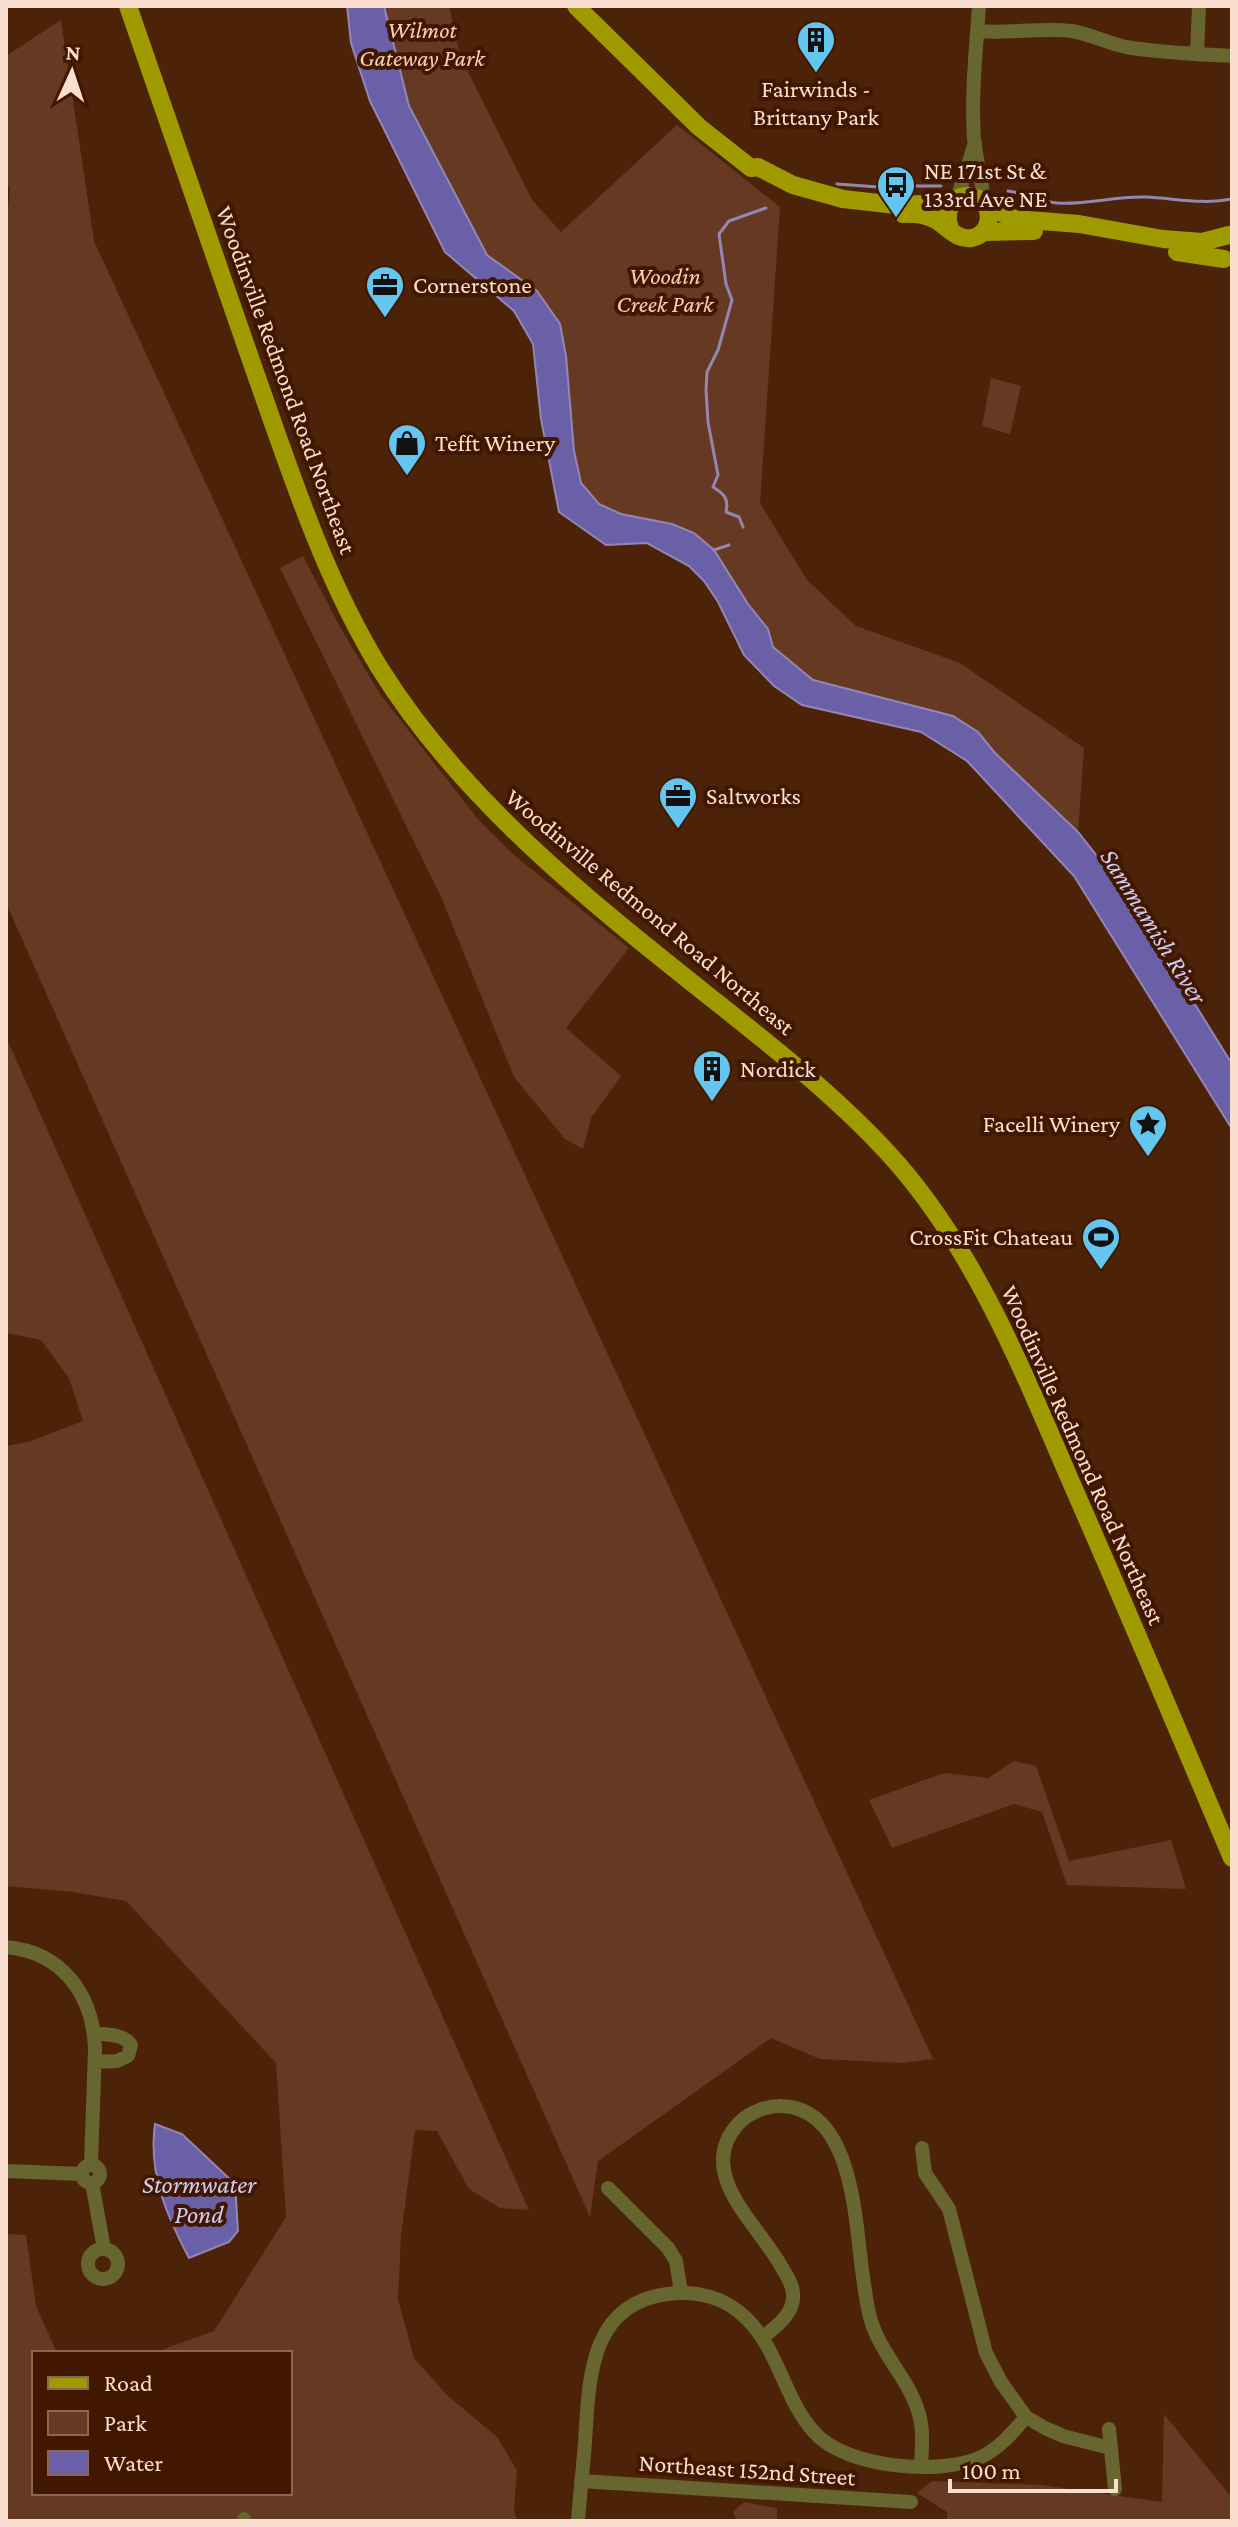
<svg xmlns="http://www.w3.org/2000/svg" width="1238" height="2527" font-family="'Crimson Pro',serif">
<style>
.green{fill:#663a22}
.water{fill:#6960a7;stroke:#9486b3;stroke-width:2}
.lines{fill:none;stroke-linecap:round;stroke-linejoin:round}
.stream{stroke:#9486b3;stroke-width:3}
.minor{stroke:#67662f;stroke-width:14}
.major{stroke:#9e9a00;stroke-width:18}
.labels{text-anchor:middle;stroke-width:8;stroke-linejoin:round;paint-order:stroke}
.park-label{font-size:24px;font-style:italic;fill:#f9cfba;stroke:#411700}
.poi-label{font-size:24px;fill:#faded0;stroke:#411700;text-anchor:start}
.street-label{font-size:24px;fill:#faded0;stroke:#411700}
.water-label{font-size:26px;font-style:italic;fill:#ceccf4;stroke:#411700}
</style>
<rect width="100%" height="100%" fill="#4c2208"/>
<path class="green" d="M370 6H449L460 56 532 200 561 232 677 125 780 207 760 503 807 580 856 626 960 663 1084 748 1078 832 995 753 978 732 953 717 813 680 773 647 768 629 748 604 714 550 694 533 672 524 621 514 599 504 581 483 574 451 566 356 537 291 487 255 409 106Z
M61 20 94 241 933 2059 902 2063 820 2059 771 2038 598 2161 590 2217 6 903V228L10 188 6 184V56Z
M991 378 1021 386 1010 434 982 426Z
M303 556 340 627 380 694 477 818 514 855 629 948 566 1028 621 1076 591 1118 583 1149 565 1139 514 1077 442 899 280 568Z
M6 1037 529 2210 500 2208 469 2189 437 2131 415 2130 401 2236 398 2299 414 2358 447 2395 497 2437 517 2470 514 2509 517 2521H6V2234L26 2235 36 2306 57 2353H34V2493H290V2353H153L214 2331 286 2217 276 2063 126 1901 73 1892 6 1886V1446L28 1442 83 1421 69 1378 41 1340 6 1333Z
M1014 1761 1036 1766 1069 1861 1171 1840 1186 1889 1067 1885 1042 1812 1014 1804 892 1848 869 1800 944 1773 988 1778Z
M1164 2414 1232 2498V2521H947V2512L917 2493 932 2481 1041 2485 1162 2502Z
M744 2502 777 2508V2521H737L733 2512Z"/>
<path class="water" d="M347 6H384L409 106 487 255 537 291 560 324 566 356 574 451 581 483 599 504 621 514 672 524 694 533 714 550 748 604 768 629 773 647 813 680 953 716 978 732 995 753 1078 832 1126 893 1232 1064V1129L1074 876 967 761 921 732 802 705 774 686 744 655 718 602 704 581 689 566 647 543 606 545 559 512 541 419 533 344 514 311 445 252 370 101 351 43Z
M155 2124 182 2134 235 2184 238 2231 229 2242 189 2258C167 2216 148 2174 155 2124Z"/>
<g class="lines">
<path class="stream" d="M837 184 906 189 913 186H941
M1008 191C1026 193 1042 202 1057 203 1086 205 1115 196 1145 197 1174 198 1202 205 1232 199
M743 527 739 517 726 512C729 498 724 494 713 487L718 475 708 422 706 390 707 372 718 350 732 300 726 284 719 234 729 221 766 208
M714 550 729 545"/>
<path class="minor" d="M979 6C976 50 971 95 974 139 976 160 983 179 983 201
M978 31C1009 34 1040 27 1072 31 1090 34 1107 43 1126 47 1161 53 1196 54 1232 56
M1197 54 1199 6
M957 199 975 143
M6 1947C62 1952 93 1994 95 2049L91 2164
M95 2033C107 2035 124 2034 131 2045L128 2056 117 2061 95 2062
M922 2148 925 2173 949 2209 986 2353 1001 2382 1026 2417 1045 2428 1063 2436 1110 2448
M82 2174a9 9 0 1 1 18 0a9 9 0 1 1-18 0Z
M6 2171 82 2174
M92 2183 104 2249
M608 2188 668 2248 676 2261 681 2292
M88 2264a15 15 0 1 1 30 0a15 15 0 1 1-30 0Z
M763 2337C776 2327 795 2313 793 2294 793 2284 786 2275 781 2266 758 2224 694 2173 738 2124 748 2113 767 2105 782 2106 855 2109 855 2225 863 2277 866 2297 868 2318 877 2336 889 2362 910 2384 918 2411 924 2428 922 2447 921 2465
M1109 2429 1115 2489
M581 2481 911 2502
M244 2521V2519
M578 2521C580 2495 583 2468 585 2442 589 2380 589 2304 667 2294 696 2290 725 2297 746 2318 779 2350 784 2399 814 2432 845 2468 940 2476 981 2457 999 2449 1014 2431 1026 2417"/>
<path class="major" d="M128 6C170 128 212 250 255 372 291 473 323 575 379 667 462 801 593 904 715 1001 778 1051 843 1102 897 1163 977 1255 1023 1371 1071 1482 1126 1607 1179 1733 1232 1858
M576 6 699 127 751 168 758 167 793 185 843 199 896 205 952 203
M987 206 1015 219 1079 224 1163 239 1202 242 1229 235
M903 214C914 213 923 214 934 219 946 225 957 241 972 238 993 234 995 203 974 197 954 191 943 211 950 228
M985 232 1034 231
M1177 252 1224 259"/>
</g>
<defs>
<symbol id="building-pin" viewBox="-11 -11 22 30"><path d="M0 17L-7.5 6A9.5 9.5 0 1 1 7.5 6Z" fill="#64c5ee" stroke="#411700"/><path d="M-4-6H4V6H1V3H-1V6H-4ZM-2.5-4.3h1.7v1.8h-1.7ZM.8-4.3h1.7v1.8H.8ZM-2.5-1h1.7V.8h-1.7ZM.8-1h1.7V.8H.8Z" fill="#111"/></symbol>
<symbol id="bus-pin" viewBox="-11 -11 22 30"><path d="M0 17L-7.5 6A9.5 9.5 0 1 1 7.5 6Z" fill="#64c5ee" stroke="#411700"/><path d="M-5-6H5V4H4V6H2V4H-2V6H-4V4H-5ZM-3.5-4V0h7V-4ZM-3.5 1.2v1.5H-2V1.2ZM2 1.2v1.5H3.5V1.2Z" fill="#111"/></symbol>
<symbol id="office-pin" viewBox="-11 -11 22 30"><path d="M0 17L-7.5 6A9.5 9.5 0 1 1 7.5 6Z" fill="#64c5ee" stroke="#411700"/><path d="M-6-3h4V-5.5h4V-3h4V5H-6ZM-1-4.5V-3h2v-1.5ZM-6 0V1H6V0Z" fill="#111"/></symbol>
<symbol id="shop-pin" viewBox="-11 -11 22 30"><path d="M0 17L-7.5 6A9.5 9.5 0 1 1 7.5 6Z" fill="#64c5ee" stroke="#411700"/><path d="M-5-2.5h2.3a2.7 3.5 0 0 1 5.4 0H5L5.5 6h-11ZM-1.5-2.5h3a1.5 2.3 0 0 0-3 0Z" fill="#111"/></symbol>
<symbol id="sight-pin" viewBox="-11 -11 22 30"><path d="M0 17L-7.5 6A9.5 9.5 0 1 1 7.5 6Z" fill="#64c5ee" stroke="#411700"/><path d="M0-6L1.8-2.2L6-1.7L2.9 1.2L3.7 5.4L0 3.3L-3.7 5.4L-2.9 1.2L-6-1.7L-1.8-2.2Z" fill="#111"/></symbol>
<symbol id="stadium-pin" viewBox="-11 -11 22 30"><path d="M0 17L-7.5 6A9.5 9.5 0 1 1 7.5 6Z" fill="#64c5ee" stroke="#411700"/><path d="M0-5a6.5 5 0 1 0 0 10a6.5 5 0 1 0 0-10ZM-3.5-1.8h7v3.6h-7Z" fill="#111"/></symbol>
</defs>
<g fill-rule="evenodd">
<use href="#building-pin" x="794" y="18" width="44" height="60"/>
<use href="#bus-pin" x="874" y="163" width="44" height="60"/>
<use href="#office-pin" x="363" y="263" width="44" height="60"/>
<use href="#shop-pin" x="385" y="421" width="44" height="60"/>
<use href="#office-pin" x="656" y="774" width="44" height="60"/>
<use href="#building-pin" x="690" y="1047" width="44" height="60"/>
<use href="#sight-pin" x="1126" y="1102" width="44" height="60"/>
<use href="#stadium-pin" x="1079" y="1215" width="44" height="60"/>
</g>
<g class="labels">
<g class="park-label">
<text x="422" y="38">Wilmot<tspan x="422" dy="28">Gateway Park</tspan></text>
<text x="665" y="284">Woodin<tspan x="665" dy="28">Creek Park</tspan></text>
</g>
<g class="poi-label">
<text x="816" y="97" text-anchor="middle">Fairwinds -<tspan x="816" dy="28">Brittany Park</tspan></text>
<text x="924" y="179">NE 171st St &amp;<tspan x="924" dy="28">133rd Ave NE</tspan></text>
<text x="413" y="293">Cornerstone</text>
<text x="435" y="451">Tefft Winery</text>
<text x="706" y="804">Saltworks</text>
<text x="740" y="1077">Nordick</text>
<text x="1120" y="1132" text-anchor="end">Facelli Winery</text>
<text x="1073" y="1245" text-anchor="end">CrossFit Chateau</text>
</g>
<g class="street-label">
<text transform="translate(286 380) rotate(70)" y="8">Woodinville Redmond Road Northeast</text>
<text transform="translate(650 912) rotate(40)" y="8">Woodinville Redmond Road Northeast</text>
<text transform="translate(1083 1455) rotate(66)" y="8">Woodinville Redmond Road Northeast</text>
<text transform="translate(747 2470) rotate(4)" y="8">Northeast 152nd Street</text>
</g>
<g class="water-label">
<text transform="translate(1154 926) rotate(58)" y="9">Sammamish River</text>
<text x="199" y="2193">Stormwater<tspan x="199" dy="30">Pond</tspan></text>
</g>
</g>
<rect width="1238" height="2527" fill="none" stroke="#faded0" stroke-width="16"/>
<rect x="32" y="2351" width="260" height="144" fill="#411700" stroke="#8b6753" stroke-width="2"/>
<rect x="48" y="2377" width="40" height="12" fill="#9e9a00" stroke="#8b6753" stroke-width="2"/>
<text x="104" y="2391" font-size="24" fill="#faded0">Road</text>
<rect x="48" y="2411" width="40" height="24" fill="#663a22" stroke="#8b6753" stroke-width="2"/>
<text x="104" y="2431" font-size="24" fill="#faded0">Park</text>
<rect x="48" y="2451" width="40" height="24" fill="#6960a7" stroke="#8b6753" stroke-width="2"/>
<text x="104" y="2471" font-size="24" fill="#faded0">Water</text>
<g transform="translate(72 72) rotate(3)" stroke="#411700" stroke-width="6" paint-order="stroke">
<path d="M0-6L14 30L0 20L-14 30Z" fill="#faded0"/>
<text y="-12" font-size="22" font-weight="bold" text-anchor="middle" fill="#faded0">N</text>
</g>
<path d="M950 2479v12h166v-12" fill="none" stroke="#faded0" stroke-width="4"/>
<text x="962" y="2479" font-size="24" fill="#faded0" stroke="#411700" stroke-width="6" paint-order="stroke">100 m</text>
</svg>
